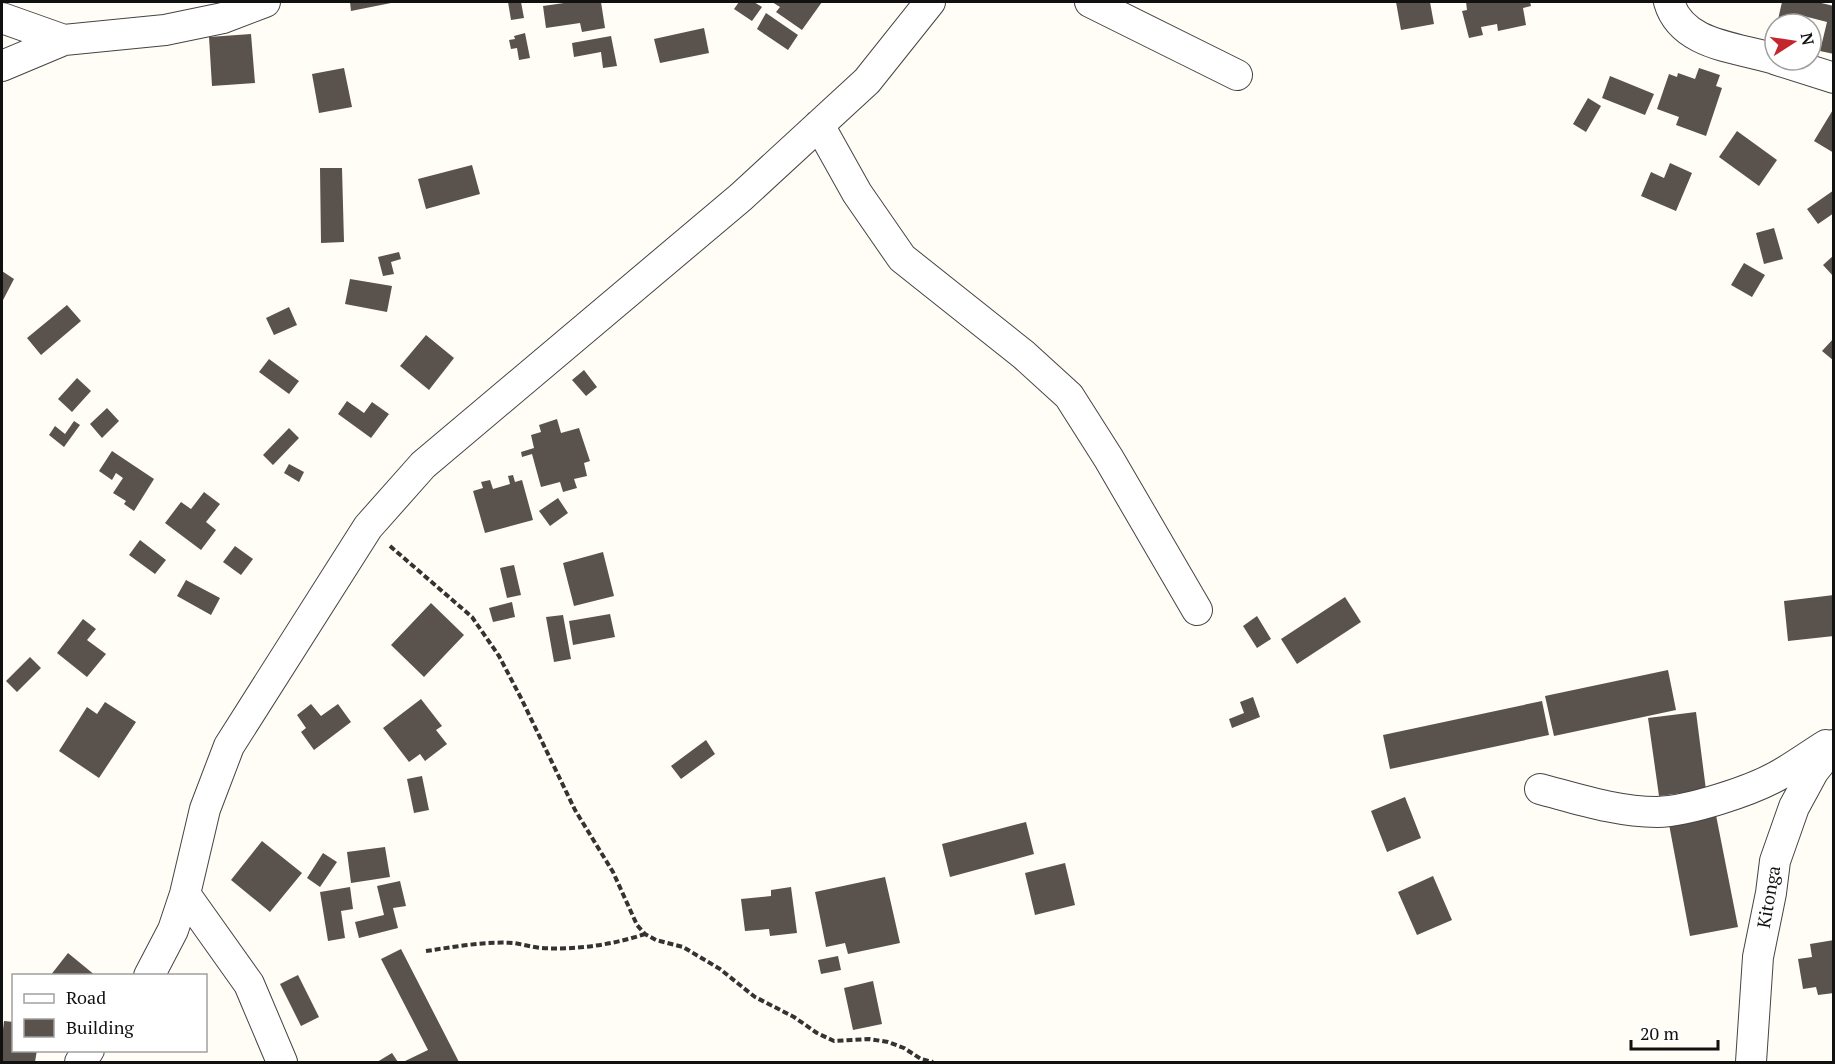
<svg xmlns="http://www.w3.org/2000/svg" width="1835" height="1064" font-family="'PT Serif',serif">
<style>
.building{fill:#5a524d}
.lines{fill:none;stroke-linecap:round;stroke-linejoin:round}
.minor-casing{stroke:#444;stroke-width:32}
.path{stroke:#333;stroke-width:4;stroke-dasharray:6 3;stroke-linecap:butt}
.minor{stroke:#fff;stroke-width:30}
.labels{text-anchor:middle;stroke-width:6;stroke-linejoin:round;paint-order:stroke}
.street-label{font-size:18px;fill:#111;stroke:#fff}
</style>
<rect width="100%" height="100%" fill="#fffdf5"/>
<path class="building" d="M350 2H391V3L351 11Z
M508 2H521L524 18 511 20Z
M571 2H601L605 28 582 32 580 23 546 28 543 6Z
M739 2H754L762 7 752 21 734 9Z
M772 2H822L802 30 776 12 780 7Z
M1396 2H1430L1434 24 1401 30Z
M1466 2H1530L1531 6 1523 8 1526 25 1498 31 1497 24 1481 27 1483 35 1469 38 1462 11 1467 10Z
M1782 2H1817L1834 6V54L1820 51 1827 22 1796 14 1793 24H1777Z
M766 13 798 35 788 50 757 29Z
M704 28 709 53 660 63 654 39Z
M525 33 530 58 519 60 517 48 511 49 509 40 515 39 514 36Z
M251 34 255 83 212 86 209 37Z
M611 36 617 66 603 68 601 52 574 57 572 43Z
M344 68 352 107 319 113 312 74Z
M1699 68 1720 75 1716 86 1722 88 1706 136 1676 125 1679 117 1657 109 1669 74 1677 77 1678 73 1695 79Z
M1610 76 1654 94 1645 115 1602 98Z
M1588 98 1601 106 1586 132 1573 124Z
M1834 108V153L1814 141Z
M1737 131 1777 160 1759 186 1719 157Z
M1670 163 1692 173 1676 211 1641 196 1651 172 1664 178Z
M472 165 480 194 426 209 418 179Z
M320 168H342L344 242 321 243Z
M1834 190V213L1818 224 1807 209Z
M1774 228 1783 259 1764 264 1756 233Z
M399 252 401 259 391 262 394 274 383 276 378 257Z
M1834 255V277L1823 265Z
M1744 263 1765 275 1752 297 1731 285Z
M2 271 14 279 2 302Z
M350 279 392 286 387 312 345 304Z
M67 305 81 321 41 355 27 338Z
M289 307 297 325 274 335 266 318Z
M426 335 454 358 429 390 400 366Z
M1834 338V361L1822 351Z
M269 359 299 381 289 394 259 372Z
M584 370 597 387 586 396 572 380Z
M77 378 91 391 72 412 58 399Z
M347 401 364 413 372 402 389 414 371 438 338 414Z
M107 408 119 421 102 438 90 424Z
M557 419 561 433 579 428 590 461 584 463 587 476 574 479 577 488 563 492 560 482 541 487 532 454 522 457 521 452 534 448 531 435 541 432 539 425Z
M74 421 80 425 64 447 49 435 55 426 65 434Z
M289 428 299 438 273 465 263 455Z
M112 451 154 479 134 511 124 504 126 501 113 493 123 478 116 473 112 480 99 471Z
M289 464 304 472 299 482 284 473Z
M513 475 515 482 522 480 533 520 485 533 473 491 483 488 481 482 490 480 493 489 510 484 508 476Z
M204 492 220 504 206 522 216 530 201 550 165 523 181 502 191 509Z
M558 498 568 513 550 526 539 511Z
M140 540 166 560 155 574 129 555Z
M235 546 253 559 241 575 223 562Z
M603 552 614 596 574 606 563 563Z
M514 565 521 595 507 598 500 568Z
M186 580 220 598 211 615 177 596Z
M1834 595V636L1788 641 1784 601Z
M1345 597 1361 622 1297 664 1281 639Z
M512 602 515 617 493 622 489 608Z
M431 603 464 635 424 677 391 645Z
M610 614 615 637 573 645 569 621Z
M563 615 571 659 554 662 546 617Z
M1257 616 1271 639 1257 648 1243 626Z
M83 619 96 629 87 640 106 654 87 677 57 653Z
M30 657 41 668 17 692 6 681Z
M1668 670 1676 710 1554 736 1545 696Z
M1253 697 1260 717 1232 728 1229 719 1244 713 1240 702Z
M421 699 442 726 436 730 447 744 425 761 420 754 409 762 383 728Z
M1542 701 1549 735 1390 769 1383 735Z
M105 702 136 722 99 778 59 751 87 707 97 714Z
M311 704 321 716 338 704 351 722 314 750 301 732 306 728 297 715Z
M1696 712 1706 790 1659 796 1648 718Z
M706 740 715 754 681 779 671 766Z
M422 776 429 810 414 813 407 779Z
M1405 797 1421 838 1387 852 1371 811Z
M1715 810 1738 927 1690 936 1668 819Z
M1026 822 1034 854 950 877 942 844Z
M262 841 302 873 270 912 231 880Z
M385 847 390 877 351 883 347 852Z
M323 853 337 862 320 887 307 878Z
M1065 863 1075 905 1035 915 1025 873Z
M1433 876 1452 920 1417 935 1398 892Z
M885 877 900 943 848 954 845 943 826 947 815 892Z
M400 881 406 906 393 908 398 928 359 938 355 922 384 915 377 886Z
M350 887 353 909 341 911 345 938 328 941 320 892Z
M791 887 797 933 770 936 769 929 745 931 741 899 771 896V890Z
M1834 940V993L1818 995 1816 987 1803 989 1798 959 1812 957 1810 944Z
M401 949 459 1062H403L428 1050 381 959Z
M68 953 96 976H50Z
M838 956 841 970 821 974 818 960Z
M298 975 319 1017 301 1026 280 984Z
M873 981 882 1024 853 1030 844 988Z
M4 1021 14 1022V1050H37L35 1062H2V1038Z
M392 1053 398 1062H377Z"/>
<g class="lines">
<defs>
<path id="minor" d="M1090 2 1237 75
M1669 2C1682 46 1737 47 1775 59
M2 18 64 40
M1777 60 1834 78
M2 66 64 40 165 30 223 18 265 2
M819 125 857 193 902 258 1024 355 1069 396 1109 459 1197 610
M1540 789C1578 799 1617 812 1657 812 1689 811 1751 791 1779 775 1795 766 1810 755 1826 745
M185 894 249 984 282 1062
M149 976 173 930 185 894 205 809 229 746 368 527 423 465 741 197 867 81 930 2
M80 1062 89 1050
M1751 1062 1758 957 1771 893 1775 861 1794 807 1813 772 1834 745"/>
</defs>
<use href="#minor" class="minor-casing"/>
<path class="path" d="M390 546 472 617 499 656 521 698 575 810 613 872 637 925 645 934 656 940 683 947 720 969 755 997 794 1017 817 1033 834 1041 869 1039 888 1042 904 1048 921 1059 933 1062
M426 951C454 947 485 941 513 943 522 944 531 947 541 948 576 950 612 945 645 934"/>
<use href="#minor" class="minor"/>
</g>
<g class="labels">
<g class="street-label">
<text transform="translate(1769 897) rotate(-80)" y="6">Kitonga</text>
</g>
</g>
<rect width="1835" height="1064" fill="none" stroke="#111111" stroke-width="6"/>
<rect x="12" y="974" width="195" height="78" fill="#ffffff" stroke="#a0a0a0" stroke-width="1.5"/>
<rect x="24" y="994" width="30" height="9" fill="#ffffff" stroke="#a0a0a0" stroke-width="1.5"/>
<text x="66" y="1004" font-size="18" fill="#111111">Road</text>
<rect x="24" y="1019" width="30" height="18" fill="#5a524d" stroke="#a0a0a0" stroke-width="1.5"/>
<text x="66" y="1034" font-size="18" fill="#111111">Building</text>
<g transform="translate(1793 42) rotate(78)"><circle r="28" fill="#ffffff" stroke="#a0a0a0" stroke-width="1.5"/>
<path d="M0-4.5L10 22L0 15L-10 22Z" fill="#c4262e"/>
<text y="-9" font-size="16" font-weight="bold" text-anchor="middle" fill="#111111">N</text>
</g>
<path d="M1631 1040v9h87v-9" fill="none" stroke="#111111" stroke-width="3"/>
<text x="1640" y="1040" font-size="18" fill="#111111" stroke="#ffffff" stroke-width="4.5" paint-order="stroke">20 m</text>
</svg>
